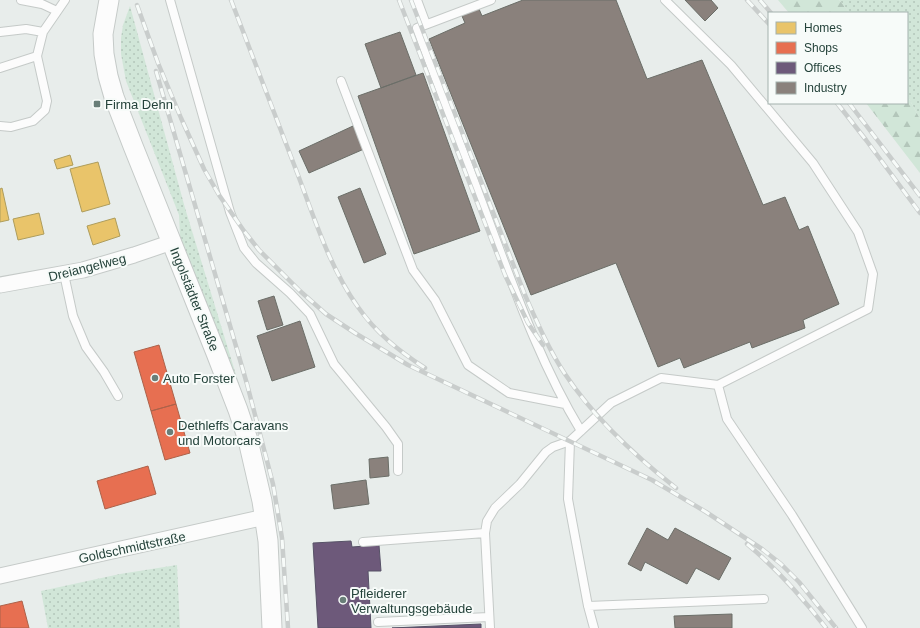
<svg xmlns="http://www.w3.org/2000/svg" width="920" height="628" font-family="Arial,sans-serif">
<defs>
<pattern id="grass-dots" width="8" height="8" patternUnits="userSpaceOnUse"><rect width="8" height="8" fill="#d1e6d8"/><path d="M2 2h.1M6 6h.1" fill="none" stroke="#b3c6ba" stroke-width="1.8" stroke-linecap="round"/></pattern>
<pattern id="forest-firs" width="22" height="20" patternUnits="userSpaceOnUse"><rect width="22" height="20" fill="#d1e6d8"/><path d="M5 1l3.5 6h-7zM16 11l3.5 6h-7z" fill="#b3c6ba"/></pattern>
</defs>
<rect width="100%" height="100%" fill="#e8edeb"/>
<!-- grass -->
<path fill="url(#grass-dots)" d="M839,0H920V119L907,95V13H850Z
M130,6L185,208L241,391L183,249L180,237L179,215L126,81L121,54V38L123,25Z
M177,565L180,628H48L41,591L120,574Z"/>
<!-- forest -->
<path fill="url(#forest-firs)" d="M778,0H839L850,13H789Z
M907,95L920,119V173L866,103H907Z"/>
<!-- homes -->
<path fill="#e9c46a" stroke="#ae9d5c" d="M70,155L73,165L57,169L54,160Z
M98,162L110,204L82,212L70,169Z
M2,188L9,220L0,222V189Z
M39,213L44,234L18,240L13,219Z
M115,218L120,236L93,245L87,226Z"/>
<!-- shops -->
<path fill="#e76f51" stroke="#ac624a" d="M159,345L176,404L151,411L134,352Z
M176,404L190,453L165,460L151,411Z
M148,466L156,494L105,509L97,481Z
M22,601L29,628H0V606Z"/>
<!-- offices -->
<path fill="#6d597a" stroke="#575267" d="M351,541L352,547L379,545L381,571H368L371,628H318L313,543Z
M481,624V628H392Z"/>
<!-- industry -->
<path fill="#8a817c" stroke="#6b6e68" d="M523,0H616L647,79L702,60L763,205L785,197L799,230L808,226L839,304L803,320L805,328L752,348L750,342L684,368L680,358L658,367L616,263L531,295L429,39L465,23L462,16L479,9L482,16Z
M685,0H711L718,8L705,21Z
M400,32L416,75L381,88L365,44Z
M423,73L480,231L414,254L358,96Z
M353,126L364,149L309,173L299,151Z
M360,188L386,254L364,263L338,197Z
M274,296L283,325L267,330L258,301Z
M300,321L315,367L272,381L257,336Z
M388,457L389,476L370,478L369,459Z
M366,480L369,504L334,509L331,485Z
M647,528L668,540L675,528L731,558L719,580L696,568L687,584L645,562L641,571L628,564Z
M732,614V628H675L674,616Z"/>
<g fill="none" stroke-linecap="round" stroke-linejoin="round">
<defs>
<path id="service" d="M21,0L42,4L57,11
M170,0L230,212L244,248L256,263L290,293L310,314L334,364L386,427L398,444V471
M417,0L426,24
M491,0L417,28C443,97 469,166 494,235C519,302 544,370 581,431
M0,32L26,29L43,32
M0,68L37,56
M341,81L413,270L435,300L468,365L509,393L565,404
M0,126L11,127L33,121L45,110L47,101L37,56L43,32L65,0
M64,274L73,316L86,347L104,372L118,396
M718,385L727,419L792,515L862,628
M363,542L485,533
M588,606L764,599
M378,622L489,617
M490,628L485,533L487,521L495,508L520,484L546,452L553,447L570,441
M594,628L588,606L568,499L570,441L611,403L661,378L718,385L868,309L873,274L858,232L813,163L731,65L665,0"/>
<path id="minor" d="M0,285L83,270L134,255L172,242
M0,576L265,517"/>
<path id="tertiary" d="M109,0L103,34L104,54L108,76L114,97L133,146L216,353L238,410L248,440L262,501L268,541L272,628"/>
</defs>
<!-- service casing -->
<use href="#service" stroke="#c5cac8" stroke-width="10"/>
<!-- minor casing -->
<use href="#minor" stroke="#c5cac8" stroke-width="17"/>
<!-- tertiary casing -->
<use href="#tertiary" stroke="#c5cac8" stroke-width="21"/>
<!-- service -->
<use href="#service" stroke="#fcfcfc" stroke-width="8"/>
<!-- minor -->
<use href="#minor" stroke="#fcfcfc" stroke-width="15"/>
<!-- tertiary -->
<use href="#tertiary" stroke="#fcfcfc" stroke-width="19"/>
<defs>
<path id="rail" d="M231,0C253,58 276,117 298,175C315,220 330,268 358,307C376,333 399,351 425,368
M399,0L505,275L528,323L543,345
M411,0L525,295C537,322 549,350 565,374C595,419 634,455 676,488
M747,0L769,24
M760,0L771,13
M137,5L158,63L181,118L204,169L219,195L244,231L259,250L300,291L326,314L355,333L408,365L652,480L706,512L762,549L781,564L799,582L836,628
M156,71L247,384L273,484L282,538L288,628
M837,103L866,140L920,213
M849,103L920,196
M747,544C777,569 802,597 826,628"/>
</defs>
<!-- rail casing -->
<use href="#rail" stroke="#c9cdcc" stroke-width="4.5"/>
<!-- rail -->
<use href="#rail" stroke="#f7fbf9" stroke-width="3" stroke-dasharray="9" stroke-linecap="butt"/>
</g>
<!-- markers -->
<g fill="#697e78" stroke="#f7fbf9" stroke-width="1.5">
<rect x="93" y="100" width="8" height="8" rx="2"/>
<circle cx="155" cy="378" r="4"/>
<circle cx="170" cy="432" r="4"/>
<circle cx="343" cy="600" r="4"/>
</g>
<g text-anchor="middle" stroke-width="4" stroke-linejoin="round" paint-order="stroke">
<!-- poi labels -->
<g font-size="13" fill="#24423a" stroke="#f7fbf9" text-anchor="start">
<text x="105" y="109">Firma Dehn</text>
<text x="163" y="383">Auto Forster</text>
<text x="178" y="430">Dethleffs Caravans<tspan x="178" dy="15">und Motorcars</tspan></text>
<text x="351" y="598">Pfleiderer<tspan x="351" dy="15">Verwaltungsgebäude</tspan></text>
</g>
<!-- street labels -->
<g font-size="13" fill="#24423a" stroke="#f7fbf9">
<text transform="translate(87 267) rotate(-14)" y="5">Dreiangelweg</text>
<text transform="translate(195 299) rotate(68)" y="5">Ingolstädter Straße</text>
<text transform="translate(132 547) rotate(-12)" y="5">Goldschmidtstraße</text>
</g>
</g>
<!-- legend -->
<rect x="768" y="12" width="140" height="92" fill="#f7fbf9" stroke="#a3b1ad"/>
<rect x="776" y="22" width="20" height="12" fill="#e9c46a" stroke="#a3b1ad"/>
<text x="804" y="32" font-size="12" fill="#24423a">Homes</text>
<rect x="776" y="42" width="20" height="12" fill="#e76f51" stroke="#a3b1ad"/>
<text x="804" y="52" font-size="12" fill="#24423a">Shops</text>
<rect x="776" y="62" width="20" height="12" fill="#6d597a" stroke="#a3b1ad"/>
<text x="804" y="72" font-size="12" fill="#24423a">Offices</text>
<rect x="776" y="82" width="20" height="12" fill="#8a817c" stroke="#a3b1ad"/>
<text x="804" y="92" font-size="12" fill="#24423a">Industry</text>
</svg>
